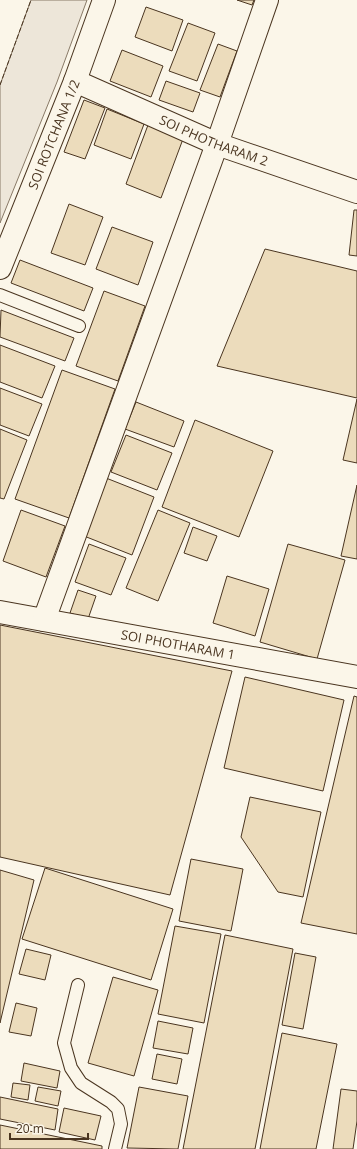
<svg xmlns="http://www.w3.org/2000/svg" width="357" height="1149" font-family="'Open Sans',sans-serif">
<rect width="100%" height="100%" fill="#fbf6e9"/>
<!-- green -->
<path fill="#ede6d9" stroke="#887966" d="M31,0H87L57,82L0,223V85Z"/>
<!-- building -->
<path fill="#ecdcbc" stroke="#4a3520" d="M237,0H254L252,5Z
M146,7L183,20L172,51L135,37Z
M188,23L215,33L197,81L169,71Z
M218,44L237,51L220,97L200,90Z
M122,50L163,66L151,97L110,81Z
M166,81L200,93L193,112L159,100Z
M84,100L105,108L85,159L64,152Z
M107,109L144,124L131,159L94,145Z
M148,125L183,139L161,198L126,184Z
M69,204L103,217L85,265L51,253Z
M354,210H357V256L349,255Z
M112,227L153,242L138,285L96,269Z
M265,249L357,271V398L217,366Z
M20,260L93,288L84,311L11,283Z
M104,291L145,306L118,381L76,366Z
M1,310L74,338L65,361L0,337Z
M0,345L55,366L42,398L0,382Z
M62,370L115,389L69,518L15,499Z
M0,388L42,404L29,436L0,425Z
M357,399V463L343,460Z
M136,402L184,421L174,447L125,429Z
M195,420L273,451L239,537L162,507Z
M0,429L27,440L4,499L0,498Z
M126,435L172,453L157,490L111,472Z
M106,478L154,497L132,555L84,536Z
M357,485V559L341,556Z
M21,510L65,526L46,577L3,561Z
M158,510L190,523L158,601L126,588Z
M193,527L217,536L207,561L184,553Z
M89,544L126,558L111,595L75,582Z
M288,544L345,560L317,659L260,642Z
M227,576L269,589L255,636L213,623Z
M78,590L96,596L88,619L70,613Z
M0,625L232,671L170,895L0,857Z
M245,677L344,700L323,791L224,768Z
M354,696L357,697V934L301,923Z
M250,797L321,812L303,897L278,892L241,837Z
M191,859L243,869L231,931L179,921Z
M45,868L173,909L151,980L22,939Z
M0,870L34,880L0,1023Z
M175,926L221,934L204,1023L158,1014Z
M225,935L293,949L255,1149H183Z
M26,949L51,955L45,980L19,974Z
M295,953L316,957L303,1029L282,1025Z
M113,977L158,990L134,1076L88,1063Z
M16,1003L37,1008L31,1036L9,1032Z
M158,1021L193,1028L188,1054L153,1048Z
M282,1033L337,1044L316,1149H260Z
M157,1054L182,1059L177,1084L152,1079Z
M24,1063L60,1071L57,1088L21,1081Z
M13,1083L30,1085L28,1100L11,1097Z
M38,1087L61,1091L58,1106L35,1101Z
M139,1087L188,1096L178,1149L127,1148Z
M341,1089L357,1091V1121L353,1149H333Z
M0,1097L58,1109L55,1130L0,1119Z
M64,1108L101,1116L95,1140L59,1132Z
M0,1125L102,1146V1149H0Z"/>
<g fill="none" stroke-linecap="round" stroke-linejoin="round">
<defs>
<path id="lane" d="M0,295L79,326
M78,985L64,1043L71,1068L81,1083L111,1102L118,1109L121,1124L115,1149"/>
<g id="street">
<path id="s1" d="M75,81L217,144L357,192"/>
<path id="s2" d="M0,268L75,81L104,0"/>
<path id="s3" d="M0,612L357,677"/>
<path d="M44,620L217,144L267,0"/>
</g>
</defs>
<!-- lane casing -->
<use href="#lane" stroke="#4a3520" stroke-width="14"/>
<!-- street casing -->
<use href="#street" stroke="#4a3520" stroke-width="24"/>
<!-- lane -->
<use href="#lane" stroke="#fbf6e9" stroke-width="12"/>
<!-- street -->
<use href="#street" stroke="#fbf6e9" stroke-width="22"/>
<!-- fence -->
<path stroke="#4a3520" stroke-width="1" stroke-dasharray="5 2" stroke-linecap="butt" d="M0,85L31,0"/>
</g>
<g text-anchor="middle" stroke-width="3" stroke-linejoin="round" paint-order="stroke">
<!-- street labels -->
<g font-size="13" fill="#4a3520" stroke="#fbf6e9">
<text dy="5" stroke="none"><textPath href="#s2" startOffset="144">SOI ROTCHANA 1/2</textPath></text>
<text dy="5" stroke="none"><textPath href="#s1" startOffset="151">SOI PHOTHARAM 2</textPath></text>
<text dy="5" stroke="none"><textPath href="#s3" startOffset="181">SOI PHOTHARAM 1</textPath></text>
</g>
</g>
<!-- scale -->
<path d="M10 1133v6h78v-6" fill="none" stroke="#4a3520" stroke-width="2"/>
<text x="16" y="1133" font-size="12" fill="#4a3520" stroke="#fbf6e9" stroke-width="3" paint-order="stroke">20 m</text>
</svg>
